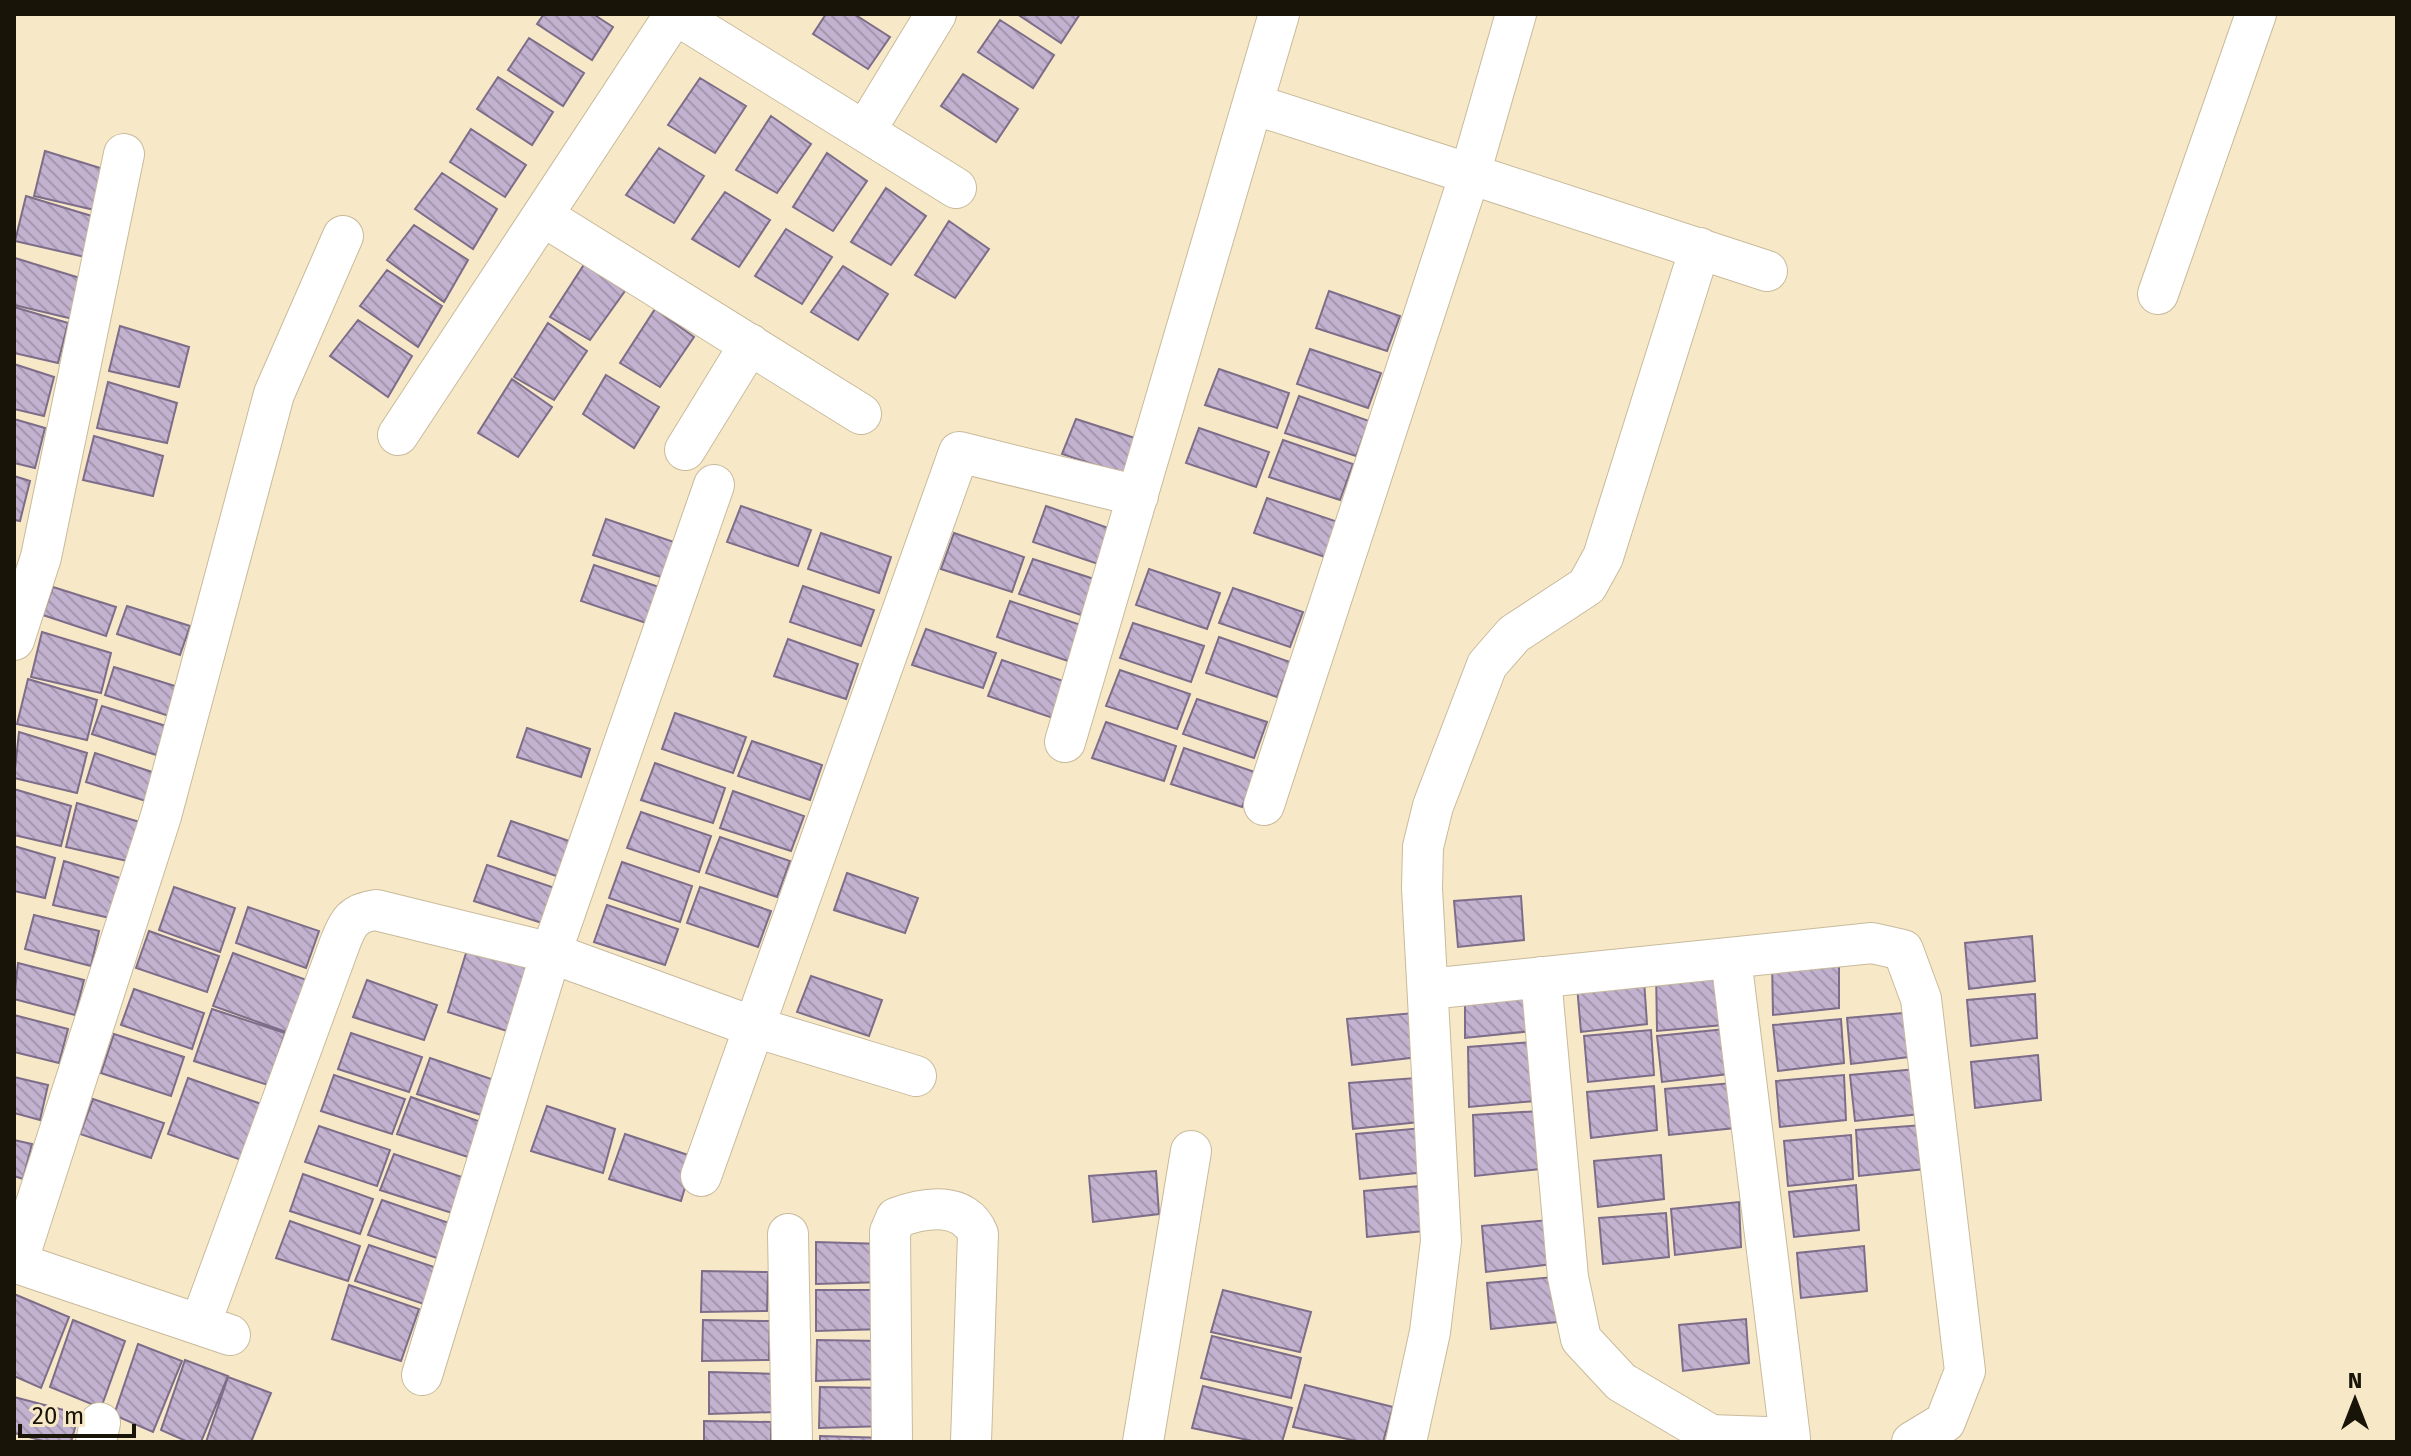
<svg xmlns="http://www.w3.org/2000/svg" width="2411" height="1456" font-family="'Fira Sans',sans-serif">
<defs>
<pattern id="building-back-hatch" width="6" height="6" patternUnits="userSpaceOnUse" patternTransform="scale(2)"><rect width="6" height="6" fill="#c2b1cf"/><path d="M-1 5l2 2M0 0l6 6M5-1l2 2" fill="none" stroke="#a697b0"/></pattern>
</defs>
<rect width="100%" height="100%" fill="#f7e9c8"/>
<!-- building -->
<path fill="url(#building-back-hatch)" stroke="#7d6d89" stroke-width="2" d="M544,14H593L613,27L592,60L537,24Z
M826,14H854L890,37L868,69L813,34Z
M1017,14H1080L1061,43Z
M1000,20L1054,55L1033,88L978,52Z
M529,38L584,73L563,106L508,70Z
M963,74L1018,109L996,142L941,106Z
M498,77L553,112L532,145L477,109Z
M700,78L746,106L715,153L668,125Z
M771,116L811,144L777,193L736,170Z
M471,129L526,165L505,197L450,162Z
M659,148L704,176L674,223L626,195Z
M45,151L113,172L103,212L34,196Z
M827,153L867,181L833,231L793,207Z
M442,173L497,209L473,249L415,209Z
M886,188L926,216L891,265L851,242Z
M725,192L770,220L739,267L692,239Z
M26,196L95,217L85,257L15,241Z
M949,221L989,249L955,298L915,275Z
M414,225L468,260L444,302L387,260Z
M786,229L832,257L802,304L755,276Z
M15,258L83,279L73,319L14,305Z
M585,263L625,291L590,340L550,317Z
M843,266L888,294L858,340L811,312Z
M387,270L442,306L418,347L360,306Z
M1329,291L1400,316L1387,351L1316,328Z
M14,307L68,323L58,363L14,353Z
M655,309L694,337L660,387L620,363Z
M358,320L412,356L388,397L330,356Z
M548,323L587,351L554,400L514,377Z
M120,326L189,347L179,387L109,371Z
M1310,349L1381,373L1368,408L1297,384Z
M14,364L54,377L44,416L14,409Z
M1219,369L1289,393L1277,428L1205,405Z
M606,375L659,407L634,448L583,414Z
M512,379L552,407L518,457L478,433Z
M108,382L177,403L167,443L97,428Z
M1299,396L1369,421L1356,456L1285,433Z
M14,419L45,428L35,468L14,463Z
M1076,419L1147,442L1134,478L1062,454Z
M1199,428L1269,452L1256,487L1186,463Z
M94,436L163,456L153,496L83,480Z
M1283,440L1353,464L1340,500L1269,477Z
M14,476L30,481L20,521L14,520Z
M1267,498L1338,522L1325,557L1254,533Z
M741,506L811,530L798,566L727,542Z
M1046,506L1117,531L1104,566L1033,542Z
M606,519L677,543L664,578L593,555Z
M821,533L891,557L879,593L808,569Z
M954,533L1024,557L1012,592L941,569Z
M1033,559L1103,582L1090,618L1019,594Z
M594,565L665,589L652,625L581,601Z
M1149,569L1220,593L1207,629L1136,605Z
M803,586L874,610L861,646L790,622Z
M53,587L116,607L106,636L43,615Z
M1233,588L1303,612L1290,647L1219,623Z
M1010,601L1081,625L1068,661L997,637Z
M127,606L190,626L180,655L117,634Z
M1133,623L1204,646L1191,682L1120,658Z
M926,629L996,653L983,688L912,665Z
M42,632L111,653L101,693L31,677Z
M1219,637L1290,662L1277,697L1206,673Z
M788,639L858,664L846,699L774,676Z
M1002,660L1072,684L1059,720L988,696Z
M114,667L178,687L169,716L105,695Z
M1120,670L1190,694L1177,729L1106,706Z
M28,679L97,700L87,740L17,724Z
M1197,699L1267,722L1254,758L1183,734Z
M102,706L166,726L156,755L92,734Z
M675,713L746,737L733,773L662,749Z
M1106,722L1176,746L1164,781L1092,758Z
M527,728L590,749L581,777L517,757Z
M19,732L87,753L77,793L14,778Z
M752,741L822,765L810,800L738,776Z
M1184,748L1255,772L1242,807L1171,784Z
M95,753L158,774L149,802L86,782Z
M655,763L725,788L713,823L641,800Z
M14,789L71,806L61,846L14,835Z
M733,791L804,816L791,851L720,828Z
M77,803L146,824L136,863L66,847Z
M641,812L711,836L699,872L627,848Z
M511,821L581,845L568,880L498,856Z
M720,837L790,861L777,897L706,873Z
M14,846L55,858L45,898L14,891Z
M64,861L133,882L123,921L53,905Z
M622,862L692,886L680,922L609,898Z
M487,865L558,889L545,924L474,901Z
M847,873L918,898L905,933L834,910Z
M174,887L235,908L220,952L159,930Z
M700,887L771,911L758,947L687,923Z
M1521,896L1524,940L1458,947L1454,901Z
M607,905L678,929L665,965L594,942Z
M248,907L319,931L306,968L236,943Z
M34,915L99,931L91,966L25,949Z
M149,931L219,956L207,992L136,968Z
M2032,936L2035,981L1969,989L1965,943Z
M470,940L540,964L516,1034L448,1012Z
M233,953L312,982L292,1034L213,1006Z
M1839,955V1008L1773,1015L1772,959Z
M18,963L84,980L75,1015L14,999Z
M1722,966L1723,1025L1657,1031L1656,971Z
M811,976L882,1000L869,1036L797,1012Z
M367,980L437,1005L424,1040L353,1017Z
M1644,980L1647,1024L1581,1032L1577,986Z
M1531,987L1532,1031L1465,1038V991Z
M134,989L204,1013L192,1049L121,1025Z
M2035,994L2037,1038L1971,1046L1967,1000Z
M212,1009L285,1033L268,1085L194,1061Z
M1914,1012L1917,1056L1851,1064L1847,1018Z
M1414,1013L1418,1057L1352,1065L1347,1019Z
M14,1015L68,1029L59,1063L14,1052Z
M1841,1019L1844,1063L1778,1071L1773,1025Z
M1725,1029L1728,1074L1662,1082L1657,1036Z
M1651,1030L1654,1075L1588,1082L1584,1036Z
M351,1033L422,1057L409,1092L338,1069Z
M114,1034L184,1057L171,1096L101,1073Z
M1534,1042L1535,1101L1469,1107L1468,1047Z
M2038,1055L2041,1100L1975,1108L1971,1062Z
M430,1058L500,1082L487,1117L417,1094Z
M1917,1069L1920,1114L1855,1121L1850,1075Z
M334,1075L405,1099L392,1134L321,1111Z
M1844,1075L1846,1120L1780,1127L1776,1081Z
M14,1077L48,1085L40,1120L14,1113Z
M188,1078L267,1106L247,1162L168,1134Z
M1416,1078L1419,1122L1353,1129L1349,1083Z
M1732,1083L1735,1128L1669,1135L1665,1089Z
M1654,1086L1657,1130L1591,1138L1587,1092Z
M411,1097L481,1122L468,1157L397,1134Z
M93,1099L164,1123L151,1158L80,1134Z
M547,1106L615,1129L603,1173L531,1151Z
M1540,1111V1169L1475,1176L1473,1115Z
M1923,1125L1925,1169L1859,1176L1856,1130Z
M319,1126L390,1150L377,1186L305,1162Z
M1423,1128L1426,1172L1360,1179L1356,1134Z
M625,1134L694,1157L681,1201L609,1179Z
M1851,1135L1853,1179L1788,1186L1784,1141Z
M14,1140L32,1144L23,1179L14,1176Z
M394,1154L465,1178L452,1213L380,1190Z
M1661,1155L1664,1199L1598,1207L1594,1161Z
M1156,1171L1159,1214L1093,1222L1089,1176Z
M303,1174L373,1199L360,1234L290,1211Z
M1431,1185L1433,1230L1367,1237L1364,1191Z
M1856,1185L1859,1230L1794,1237L1789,1192Z
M382,1200L452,1224L440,1259L368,1235Z
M1739,1202L1741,1247L1675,1255L1671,1209Z
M1666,1213L1669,1257L1603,1264L1599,1218Z
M1549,1220L1552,1264L1486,1272L1482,1226Z
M290,1221L360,1246L348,1281L276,1258Z
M816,1242L883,1244V1282L816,1284Z
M369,1245L440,1269L427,1305L355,1281Z
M1864,1246L1867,1291L1801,1298L1797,1253Z
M702,1271L768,1272L767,1311L701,1312Z
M1554,1277L1557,1322L1491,1329L1487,1283Z
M349,1285L419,1309L401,1361L332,1339Z
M816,1290H883V1329L816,1331Z
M1223,1290L1311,1312L1300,1352L1211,1332Z
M14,1294L69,1317L41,1388L14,1376Z
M1746,1319L1749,1363L1683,1371L1679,1325Z
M73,1320L125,1341L101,1408L50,1387Z
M703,1320L770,1321L769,1360L702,1361Z
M1212,1336L1301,1358L1291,1398L1201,1378Z
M817,1340L884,1341L883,1379L816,1381Z
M138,1344L182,1361L153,1432L114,1415Z
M185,1360L228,1376L201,1442H188L161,1430Z
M709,1372L777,1374L776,1412L709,1414Z
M228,1377L271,1393L251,1442H206Z
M1305,1385L1393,1407L1383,1442H1361L1293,1427Z
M1203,1386L1292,1408L1282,1442H1257L1192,1428Z
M820,1387L887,1388L886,1426L819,1428Z
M14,1397L79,1414L71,1442H47L14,1433Z
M704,1421L771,1422V1442H704Z
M820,1436L887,1438V1442H820Z"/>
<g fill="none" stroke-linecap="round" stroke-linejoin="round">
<defs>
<path id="minor" d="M675,14L956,188
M1516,14L1470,174L1767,271
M1253,104L1470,174L1264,805
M865,131L936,14
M543,216L861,414
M2158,294L2256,14
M398,435L675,14
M685,450L750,344
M14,640L41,557L124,154
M1065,742L1279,14
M1541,977L1568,1277L1581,1339L1621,1382L1711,1435
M1429,989L1872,943L1903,950L1921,999L1965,1371L1945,1422L1912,1442
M701,1176L959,452L1138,496
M788,1234L792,1442
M14,1262L230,1335
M17,1263L161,816L274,394L343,236
M200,1325L340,943C348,922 353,913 376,910L551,953L754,1027L916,1076
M422,1375L551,953L714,485
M96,1442L100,1423
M892,1442L890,1232L896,1218C925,1207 965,1201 978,1234L971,1442
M1143,1442L1191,1151
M1406,1442L1430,1332L1441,1241L1422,888L1423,847L1433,806L1487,665L1514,634L1587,586L1603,557L1700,248
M1706,1442L1711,1435L1790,1438L1731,958"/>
</defs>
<!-- minor casing -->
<use href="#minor" stroke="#c8ba9b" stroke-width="42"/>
<!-- minor -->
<use href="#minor" stroke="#fff" stroke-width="40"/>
</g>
<!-- border -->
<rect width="2411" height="1456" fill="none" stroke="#191408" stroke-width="32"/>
<!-- north arrow -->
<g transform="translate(2355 1400)" stroke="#f7e9c8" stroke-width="6" paint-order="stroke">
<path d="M0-6L14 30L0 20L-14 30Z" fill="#191408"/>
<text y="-12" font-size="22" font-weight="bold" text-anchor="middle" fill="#191408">N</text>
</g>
<!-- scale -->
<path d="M20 1424v12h114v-12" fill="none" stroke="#191408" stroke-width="4"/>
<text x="32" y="1424" font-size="24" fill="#191408" stroke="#f7e9c8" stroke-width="6" paint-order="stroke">20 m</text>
</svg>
